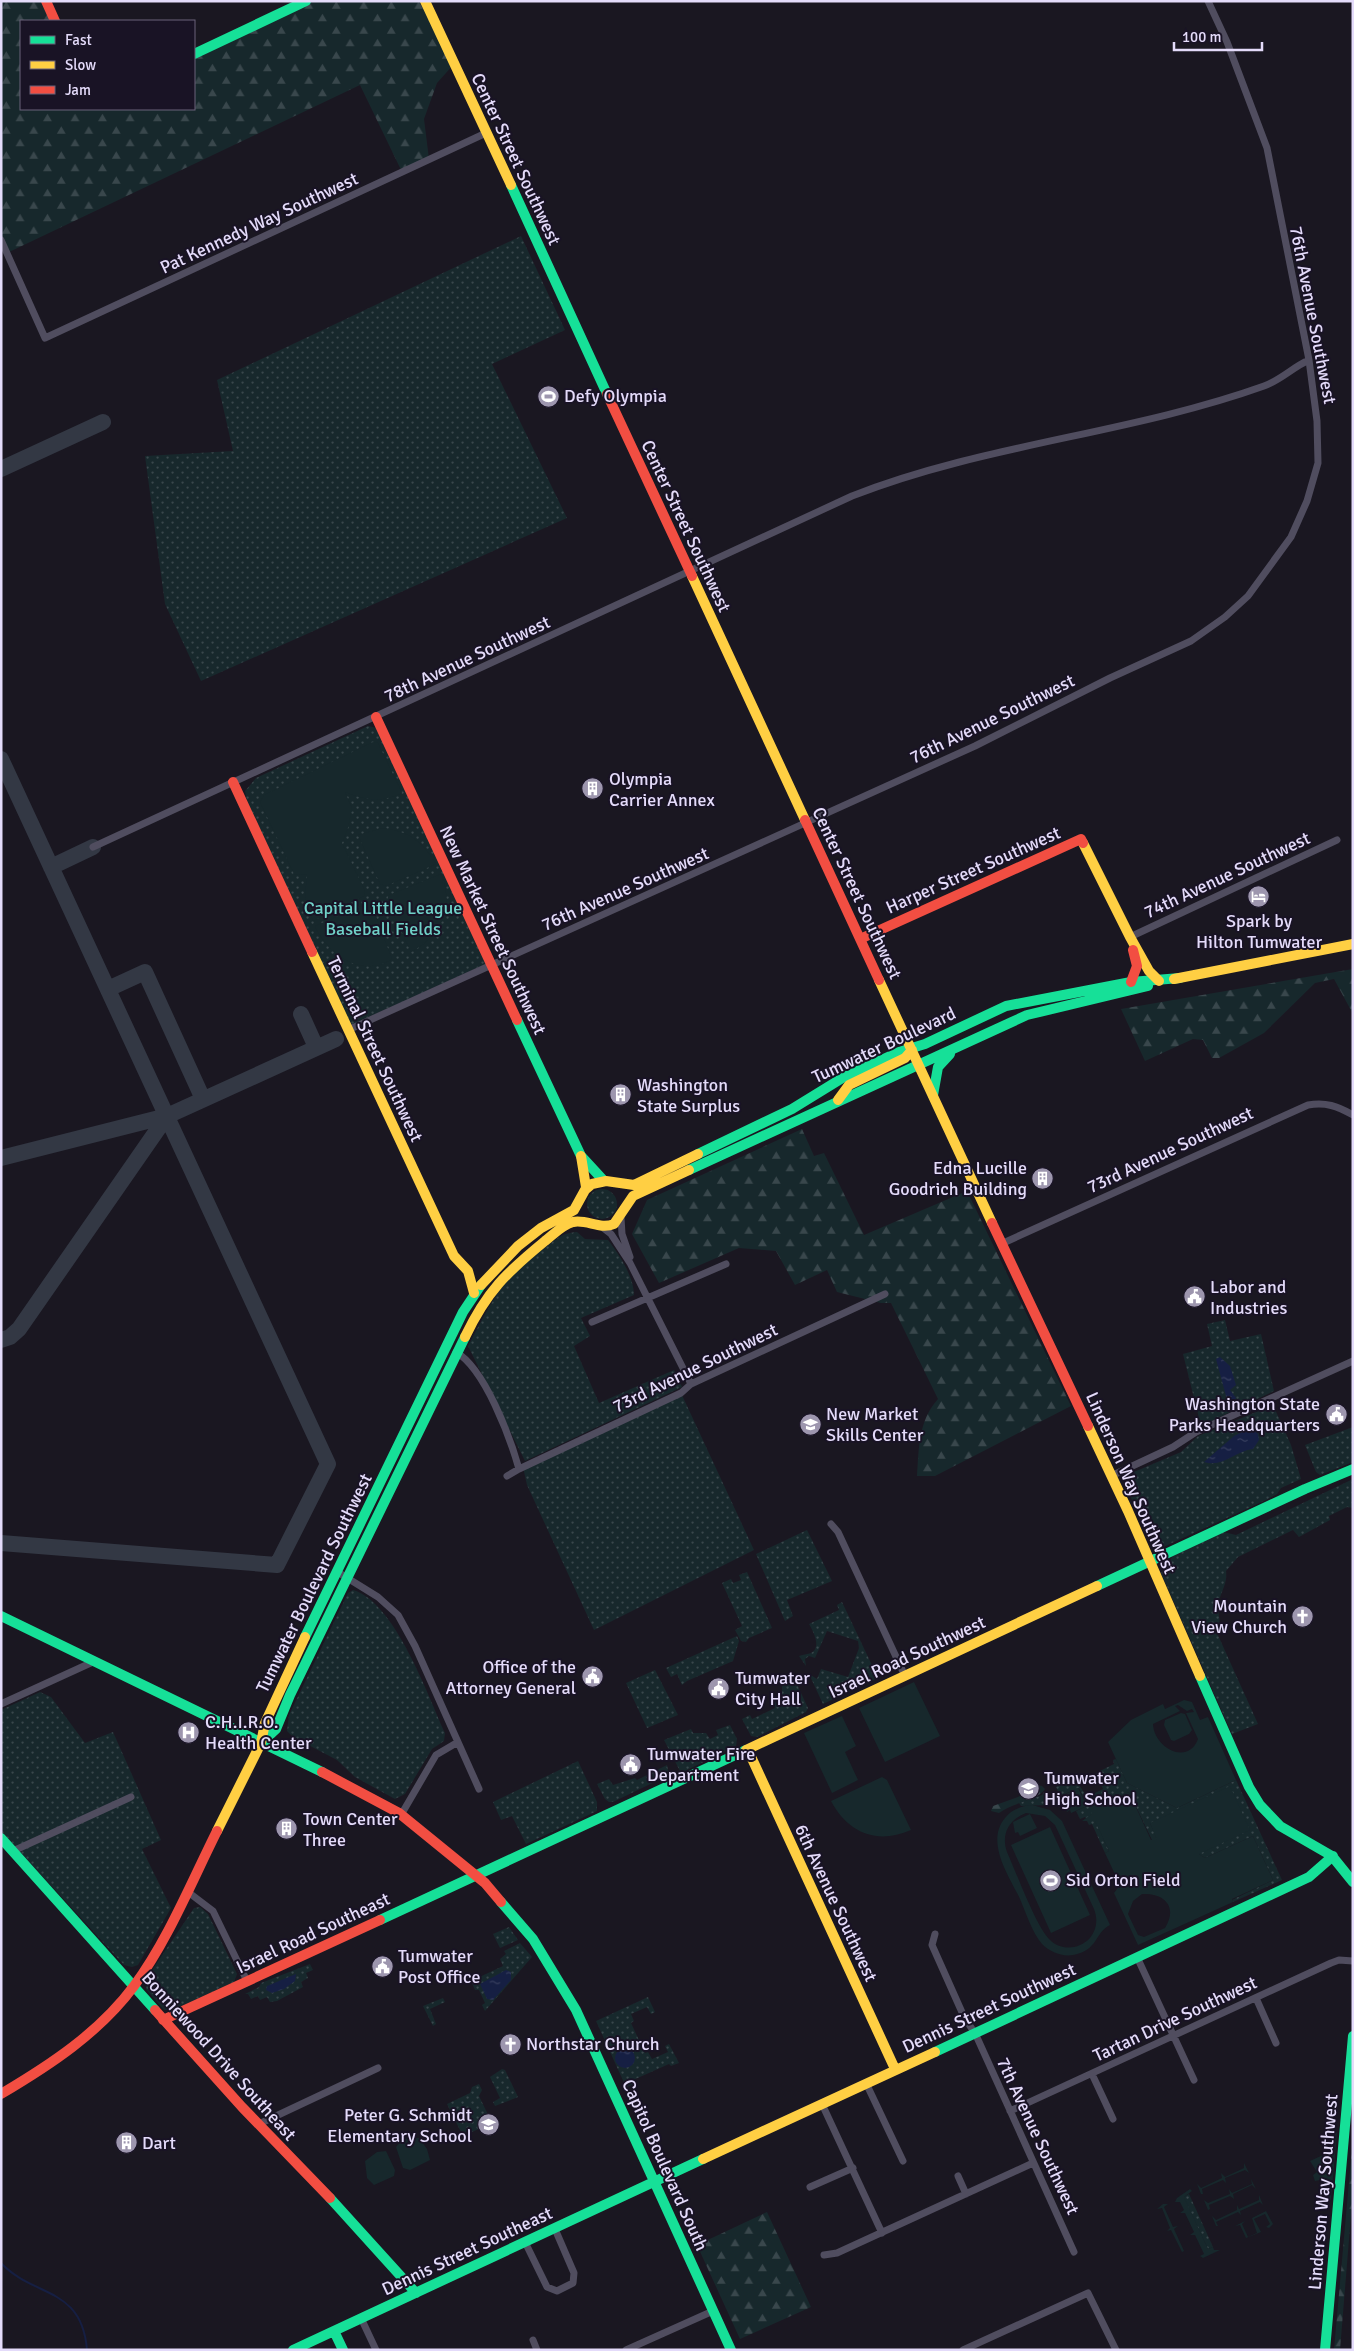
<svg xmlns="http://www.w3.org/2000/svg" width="1354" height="2351" font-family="Signika,sans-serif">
<defs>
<pattern id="grass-dots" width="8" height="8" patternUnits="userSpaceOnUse" patternTransform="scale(1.25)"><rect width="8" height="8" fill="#17282c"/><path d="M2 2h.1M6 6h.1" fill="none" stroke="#39474c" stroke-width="1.8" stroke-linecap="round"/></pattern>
<pattern id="forest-firs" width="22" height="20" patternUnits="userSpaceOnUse" patternTransform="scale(1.25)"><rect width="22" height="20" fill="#17282c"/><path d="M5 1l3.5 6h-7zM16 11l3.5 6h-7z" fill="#39474c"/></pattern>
<pattern id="water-ripples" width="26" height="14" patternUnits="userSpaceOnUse" patternTransform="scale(1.25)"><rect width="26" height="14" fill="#161f43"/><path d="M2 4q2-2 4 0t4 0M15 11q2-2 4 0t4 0" fill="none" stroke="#383f5f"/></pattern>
</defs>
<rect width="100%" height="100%" fill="#1a1721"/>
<!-- grass -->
<path fill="url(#grass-dots)" d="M521,236L565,330L492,364L567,518L201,681L165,604L145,456L233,451L217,380Z
M368,726L377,728L486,964L349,1026L247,802L245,791L256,778Z
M587 1204a15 15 0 1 1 30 0a15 15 0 1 1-30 0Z
M577,1232L585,1239L608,1240C619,1254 634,1277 634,1295L581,1318L590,1336L574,1346L599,1403L674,1370L682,1387L525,1461L468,1346C491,1303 501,1278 543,1249C556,1240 560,1233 577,1232Z
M1225,1320L1230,1341L1261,1334L1274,1391L1201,1426L1183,1354L1212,1346L1207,1324Z
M681,1393L754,1550L594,1630L527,1485L523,1467Z
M1273,1405L1291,1445L1301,1479L1281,1488L1277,1494L1266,1500L1161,1548L1152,1546L1122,1477L1181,1452L1198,1436Z
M1353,1427V1462L1320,1475L1316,1472L1305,1445Z
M1353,1479V1508L1347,1507L1329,1516L1330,1520L1299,1537L1293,1530L1238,1557L1226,1571C1228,1585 1219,1594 1218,1606C1218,1617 1222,1622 1217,1633L1258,1724L1232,1734L1161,1573L1173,1556L1223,1532L1236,1535Z
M807,1530L832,1581L787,1600L793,1616L785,1621L756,1554Z
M747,1572L772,1628L749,1638L746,1642L741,1641L735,1630L742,1626L722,1583L731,1579L733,1583L741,1580L739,1575Z
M353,1590C395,1602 428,1696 445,1733L444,1741L432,1749L405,1794L395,1799L355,1777L337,1760L293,1737L287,1731L289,1715L348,1593Z
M842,1602L878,1678L823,1704L809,1674L817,1679L821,1669L848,1677L859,1648L858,1641L827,1631L815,1658L809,1656L805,1659L806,1666L799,1656C802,1655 808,1654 811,1653C822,1647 813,1631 809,1624L839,1610L837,1605Z
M737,1636L739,1641L733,1661L687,1681L682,1685L677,1674L671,1677L666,1668Z
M655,1670L678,1715L647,1728L626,1683Z
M794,1678L808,1708L806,1712L757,1737L751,1736L742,1719L750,1715L752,1719L775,1708L774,1704L782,1694V1685Z
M40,1692L51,1697L85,1743L113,1732L161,1840L142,1849L171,1908L138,1965L132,1967L124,1965L1,1831V1710Z
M730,1725L737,1739L736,1746L681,1773L664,1740L691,1729L693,1733H706L710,1739L718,1735L716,1730Z
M1116,1759L1127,1783L1177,1808L1236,1780L1282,1880L1233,1902L1232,1900L1273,1880L1253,1836L1205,1858L1150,1823L1158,1840H1152L1129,1792L1091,1810L1109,1851L1105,1853L1092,1824L1089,1825L1085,1817L1080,1819L1076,1811L1087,1806L1079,1788L1060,1796L1056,1787L1064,1783L1062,1778L1072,1774L1087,1797L1103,1789L1096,1773L1114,1764L1113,1760Z
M578,1761L597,1802V1811L526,1844L512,1816L501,1820L493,1802Z
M667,1765L669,1775L613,1802H609L605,1799L597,1784L609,1779L613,1785L635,1778L637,1780Z
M1044,1792L1049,1803L1047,1805L1021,1806L1019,1803L1042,1795Z
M200,1907L208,1914L237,1974L234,1982L173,2010H164L146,1989V1979L194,1908Z
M509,1927L518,1940L500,1948L493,1934Z
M520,1943L532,1957L485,2011L482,2005L485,2003L479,1990H475L471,1981L503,1966L500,1959L506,1954L504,1951Z
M310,1964L313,1970L306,1973L308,1978L301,1982L303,1987L277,2001L270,2002L267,1997L260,2000L258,1996L251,1999L248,1994H245L259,1987L261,1983Z
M648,1997L655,2012L651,2014L647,2007L631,2014L634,2021L631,2023L645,2053L648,2052L652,2059L668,2052L665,2046L669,2044L679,2063L671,2066L669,2064L631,2081L632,2085L626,2087L596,2021Z
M443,1998L445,2002L430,2009L436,2024L433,2026L423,2006Z
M502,2069L505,2070L518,2097L495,2106L493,2102L500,2098L490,2077Z
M479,2084L482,2090L479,2096L492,2123L463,2136L447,2104L470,2093L472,2087Z
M1189,2194L1213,2247L1208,2249L1183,2197Z"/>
<!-- forest -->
<path fill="url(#forest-firs)" d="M1,1H46L55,21H21V109H194V54L306,1H425L454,64L437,83L424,119L429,159L402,172L360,85L7,253L1,241Z
M1353,969V1014L1334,979L1315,983L1264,1033L1219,1058H1212L1203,1040L1193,1039L1145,1061L1121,1009Z
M802,1129L814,1156L824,1153L864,1235L967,1191L1071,1406L935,1476H917C919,1449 918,1421 938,1399L891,1303H881L837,1292L827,1270L795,1285L776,1251L739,1248L659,1283L632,1234L647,1200Z
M1037,1785L1042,1786L1045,1789C1039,1800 1011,1803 999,1813L991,1811L993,1806L1018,1797Z
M1353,2137V2190L1340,2350H1334Z
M767,2212L811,2307L740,2339L697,2245Z"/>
<!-- garden -->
<path fill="#17282c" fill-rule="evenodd" d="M373,742L378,743L402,793C382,803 365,800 345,792L352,808L348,828L342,843L365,891L364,896L313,921L305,897L307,875L294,874L260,802L264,795Z
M383,828C410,832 422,841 436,864L386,886L380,884L358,835Z
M441,874C455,907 441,936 411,952L387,900L389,895Z
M366,904L372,906L392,959C362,979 327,954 315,926Z
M914,1682L940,1736L885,1762L859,1708Z
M1184,1700L1192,1702L1200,1720L1208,1717L1236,1780L1177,1808L1127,1783L1108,1742L1131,1720L1163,1704L1165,1709ZM1178,1705L1187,1711L1192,1709L1194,1712L1186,1713L1198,1739C1188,1766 1154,1748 1153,1724L1180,1711L1175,1706Z
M1181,1713L1185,1714L1192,1730L1189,1734L1174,1741L1171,1740L1164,1725L1165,1720Z
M842,1716L856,1746L845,1752L858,1780L832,1793L804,1733Z
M882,1777L887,1780L911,1830C877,1845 848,1833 831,1801Z
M1230,1786L1250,1830L1199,1854L1205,1858L1253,1836L1273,1880L1232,1899L1233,1902L1138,1945L1114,1893L1120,1885L1105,1853L1109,1851L1095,1821H1082L1092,1814L1090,1810L1102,1804L1115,1793L1118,1797L1129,1792L1151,1840H1157L1150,1823ZM1142,1894C1165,1893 1178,1907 1165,1928L1144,1937L1138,1935L1128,1914L1133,1901Z
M1078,1788L1087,1806L1071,1813L1070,1810L1067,1812L1060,1797Z
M1032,1805L1050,1810L1062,1821L1110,1925C1095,1932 1098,1951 1073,1955C1062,1957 1050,1952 1042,1944C1032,1932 1026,1913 1020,1899C1009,1876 985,1842 1005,1818C1012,1809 1022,1806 1032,1805ZM1026,1813L1045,1816L1055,1825L1094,1909C1098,1919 1097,1929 1090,1938C1079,1950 1060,1951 1049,1939C1036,1926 1016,1872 1007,1852C1001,1835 1008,1820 1026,1813Z
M1030,1814L1037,1828L1020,1836L1018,1832L1015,1833L1013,1822Z
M1050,1827L1090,1915L1051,1933L1011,1845Z
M1337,2132L1331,2200H1326L1328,2198L1320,2180L1315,2181L1313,2175L1317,2172L1310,2161L1334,2150L1333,2144L1327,2136Z
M408,2138H419L427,2149L430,2160L410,2170L403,2168L396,2147L402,2140Z
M386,2151L395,2170L394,2176L374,2185L367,2178L365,2161L377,2152Z
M1244,2163L1249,2173L1245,2170L1225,2178L1226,2183L1223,2180L1202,2189L1203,2194H1201L1197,2184L1201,2188L1222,2178L1221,2173L1225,2177L1244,2168Z
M1251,2179L1256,2189L1252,2185L1233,2194L1234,2199L1230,2196L1209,2205L1210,2209L1208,2210L1204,2200L1208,2203L1230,2194L1229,2189L1232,2193L1252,2184Z
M1190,2189L1192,2191L1184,2197L1208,2249L1213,2247L1214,2250H1220L1203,2258L1200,2256L1204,2254L1195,2235H1190L1194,2232L1185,2213H1180L1184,2210L1180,2202H1175L1177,2198Z
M1259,2195L1263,2205L1260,2202L1240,2211L1241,2215L1238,2212L1216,2222L1218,2226H1216L1212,2216L1216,2220L1237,2210V2205L1239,2209L1259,2200Z
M1163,2204H1168L1164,2207L1173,2227L1178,2226L1174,2229L1184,2251L1182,2252L1171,2230L1167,2231L1170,2228L1162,2208L1157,2209Z
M1266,2211L1273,2224L1269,2228L1266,2227L1270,2224L1265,2214L1254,2219L1261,2232L1246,2238L1240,2225L1235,2226L1245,2221L1242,2224L1248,2237L1257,2233L1252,2218Z"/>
<!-- water -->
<path fill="url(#water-ripples)" d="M1220,1357L1230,1366L1236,1385L1230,1390L1236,1398L1229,1407L1216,1359Z
M1251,1428L1258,1434L1259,1440L1253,1449C1235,1451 1223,1468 1204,1462L1234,1436Z
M506,1970L511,1972V1980L493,2000L487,1999L480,1984Z
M296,1974L295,1981L284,1989L272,1993L266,1990L267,1986Z
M615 2058a10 10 0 1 1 20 0a10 10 0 1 1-20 0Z"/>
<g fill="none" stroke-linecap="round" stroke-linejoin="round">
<!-- stream -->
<path stroke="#161f43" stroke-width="2" d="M1,2263C34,2298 82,2286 87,2350"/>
<!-- taxiway -->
<path stroke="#333844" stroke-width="16" d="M1,469L103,422
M1,759L328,1464L277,1565L1,1543
M51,867L93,847
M108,989L145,972L203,1099
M301,1014L316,1047
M1,1158L167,1116L336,1039
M1,1340L10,1337L19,1329L167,1116"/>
<!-- street -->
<path stroke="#504d5f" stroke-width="7" d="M1,240L45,338L486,133
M93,847L852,496C984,444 1130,434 1264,386C1281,380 1293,367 1309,360
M1130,937L1337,840
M348,1030L975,746L1110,678L1191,641L1225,617L1248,596L1291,537L1307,501L1318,463L1317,421L1309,360L1267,148L1227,42L1208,1
M621,1218L622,1234L630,1257
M602,1227L611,1234L630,1263L691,1384
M1001,1244L1308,1105C1326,1102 1337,1106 1353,1115
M592,1322L726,1264
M456,1352C485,1369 510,1437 519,1469L507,1476
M519,1469L681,1393L691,1384L885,1294
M1111,1476L1173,1447L1196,1432L1353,1361
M831,1524L838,1532L905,1676
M336,1571L378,1597L398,1615L415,1646L479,1789
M1,1704L95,1661
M401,1815L436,1755L458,1742
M13,1851L131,1797
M188,1892L213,1911L247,1981
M935,1934L932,1945L965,2019L975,2033L1074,2252
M1137,1957L1194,2080
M1256,1998L1276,2043
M1092,2074L1113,2119
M866,2083L903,2161
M822,2104L882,2233
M1010,2111L1331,1963L1339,1960L1353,1961
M259,2124L378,2068
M958,2176L966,2194
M810,2187L853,2168
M525,2242L547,2287L557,2291L573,2283L574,2273L555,2229
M824,2255L837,2253L1033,2163
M361,2318L376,2350
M533,2340L537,2350
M626,2350L713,2311
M963,2350L1088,2293L1116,2350"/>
<!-- fast -->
<path stroke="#16e098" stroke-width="10" d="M194,54L306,1
M511,185L607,394
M517,1020L581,1156L604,1181
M933,1095L938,1067L950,1054
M698,1154L792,1109L844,1077L899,1052L925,1044L1006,1006L1131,982L1180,978
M689,1170L1027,1015L1148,986
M1097,1586L1305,1489L1353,1469
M1,1616L322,1772
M305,1637L463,1312L481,1285
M1200,1676L1249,1787L1260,1805L1280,1826L1332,1856L1353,1882
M261,1743L276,1729L290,1695L465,1337
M1,1838L155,2010
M501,1902L533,1939L576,2010L731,2350
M380,1920L746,1750
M935,2052L1309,1877L1333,1856
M330,2198L416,2293
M334,2331L343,2350
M293,2350L703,2159
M1325,2350L1353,2036"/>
<!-- slow -->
<path stroke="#ffcf43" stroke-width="10" d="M425,1L511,185
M692,576L805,820
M1083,843L1130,937L1149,971L1159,981
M312,952L454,1256L468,1271L474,1293
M1174,979L1353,944
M879,980L992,1223
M838,1100L849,1085L905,1058L912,1050
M581,1156L586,1187
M481,1285L518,1246L541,1228L574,1210L585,1190L592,1184L606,1181L634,1185L698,1154
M465,1337C487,1291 506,1273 545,1241C554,1234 562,1225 573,1222C587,1219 600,1230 614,1224L633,1196L689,1170
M1088,1426L1128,1511L1200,1676
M746,1750L1097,1586
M748,1750L895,2069
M217,1831L261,1743L265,1723L305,1637
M703,2159L935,2052"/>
<!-- jam -->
<path stroke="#f24e42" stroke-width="10" d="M46,1L55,21
M607,394L692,576
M376,717L517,1020
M233,782L312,952
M805,820L879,980
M860,939L1081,839L1083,843
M1131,982L1137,966L1133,950
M992,1223L1088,1426
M322,1772L399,1813L485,1883L501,1902
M155,2010L242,2107L330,2198
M163,2020L380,1920
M1,2094C50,2065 99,2033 134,1986C168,1940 191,1883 217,1831"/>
</g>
<!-- icons -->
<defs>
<symbol id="stadium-disc" viewBox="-11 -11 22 22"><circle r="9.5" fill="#9d96ae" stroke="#191325"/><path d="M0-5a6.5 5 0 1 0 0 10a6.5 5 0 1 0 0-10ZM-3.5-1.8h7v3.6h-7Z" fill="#fff"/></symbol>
<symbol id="building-disc" viewBox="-11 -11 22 22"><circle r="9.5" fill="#9d96ae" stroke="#191325"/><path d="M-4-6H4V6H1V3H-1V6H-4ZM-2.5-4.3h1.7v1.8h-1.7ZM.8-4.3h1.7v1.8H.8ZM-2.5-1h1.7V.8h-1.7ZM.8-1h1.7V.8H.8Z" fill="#fff"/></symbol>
<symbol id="hotel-disc" viewBox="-11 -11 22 22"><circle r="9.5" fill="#9d96ae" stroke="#191325"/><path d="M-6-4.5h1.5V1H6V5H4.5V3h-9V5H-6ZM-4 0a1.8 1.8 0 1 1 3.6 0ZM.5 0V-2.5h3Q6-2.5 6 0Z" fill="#fff"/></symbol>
<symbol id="civic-disc" viewBox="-11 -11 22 22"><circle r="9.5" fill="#9d96ae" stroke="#191325"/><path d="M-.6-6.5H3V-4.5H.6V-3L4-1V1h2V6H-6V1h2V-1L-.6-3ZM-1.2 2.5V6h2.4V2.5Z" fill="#fff"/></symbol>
<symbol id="school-disc" viewBox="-11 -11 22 22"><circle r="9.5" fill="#9d96ae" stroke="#191325"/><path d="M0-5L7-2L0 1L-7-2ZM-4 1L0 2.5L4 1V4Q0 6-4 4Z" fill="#fff"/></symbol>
<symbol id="church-disc" viewBox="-11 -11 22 22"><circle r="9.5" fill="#9d96ae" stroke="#191325"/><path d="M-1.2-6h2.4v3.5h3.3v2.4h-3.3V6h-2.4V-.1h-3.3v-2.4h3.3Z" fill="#fff"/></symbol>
<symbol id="hospital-disc" viewBox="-11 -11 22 22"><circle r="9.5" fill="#9d96ae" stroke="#191325"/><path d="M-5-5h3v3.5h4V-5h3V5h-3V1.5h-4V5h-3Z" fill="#fff"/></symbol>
</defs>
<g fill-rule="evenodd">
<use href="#stadium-disc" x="536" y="384" width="25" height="25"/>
<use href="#building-disc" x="580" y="776" width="25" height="25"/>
<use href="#hotel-disc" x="1246" y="884" width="25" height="25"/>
<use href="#building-disc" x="608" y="1082" width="25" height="25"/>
<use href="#building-disc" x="1030" y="1166" width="25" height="25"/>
<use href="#civic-disc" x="1182" y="1284" width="25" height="25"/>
<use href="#civic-disc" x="1324" y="1402" width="25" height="25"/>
<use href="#school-disc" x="798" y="1412" width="25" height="25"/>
<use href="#church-disc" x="1290" y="1604" width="25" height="25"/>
<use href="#civic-disc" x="580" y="1664" width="25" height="25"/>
<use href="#civic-disc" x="706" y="1676" width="25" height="25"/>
<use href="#hospital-disc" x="176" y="1720" width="25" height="25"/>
<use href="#civic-disc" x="618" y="1752" width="25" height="25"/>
<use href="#school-disc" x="1016" y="1776" width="25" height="25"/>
<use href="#building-disc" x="274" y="1816" width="25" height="25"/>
<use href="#stadium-disc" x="1038" y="1868" width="25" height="25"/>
<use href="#civic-disc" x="370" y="1954" width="25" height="25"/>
<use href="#church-disc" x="498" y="2032" width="25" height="25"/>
<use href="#school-disc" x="476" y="2112" width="25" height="25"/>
<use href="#building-disc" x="114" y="2130" width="25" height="25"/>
</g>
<g text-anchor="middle" stroke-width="4" stroke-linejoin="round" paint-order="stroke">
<!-- street labels -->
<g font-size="18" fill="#e4dbfa" stroke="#191325">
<text transform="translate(516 159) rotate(65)" y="6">Center Street Southwest</text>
<text transform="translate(259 223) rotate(-25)" y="6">Pat Kennedy Way Southwest</text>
<text transform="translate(1313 315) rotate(79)" y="6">76th Avenue Southwest</text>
<text transform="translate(686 526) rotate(65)" y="6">Center Street Southwest</text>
<text transform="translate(467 659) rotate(-25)" y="6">78th Avenue Southwest</text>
<text transform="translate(992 719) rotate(-26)" y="6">76th Avenue Southwest</text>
<text transform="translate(973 870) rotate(-24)" y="6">Harper Street Southwest</text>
<text transform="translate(1227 875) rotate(-25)" y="6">74th Avenue Southwest</text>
<text transform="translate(625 889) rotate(-24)" y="6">76th Avenue Southwest</text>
<text transform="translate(857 893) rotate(65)" y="6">Center Street Southwest</text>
<text transform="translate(493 930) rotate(65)" y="6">New Market Street Southwest</text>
<text transform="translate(884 1045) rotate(-25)" y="6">Tumwater Boulevard</text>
<text transform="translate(375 1049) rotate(65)" y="6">Terminal Street Southwest</text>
<text transform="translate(1170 1150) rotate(-25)" y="6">73rd Avenue Southwest</text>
<text transform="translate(695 1368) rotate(-26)" y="6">73rd Avenue Southwest</text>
<text transform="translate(1131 1483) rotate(66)" y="6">Linderson Way Southwest</text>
<text transform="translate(314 1583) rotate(-64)" y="6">Tumwater Boulevard Southwest</text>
<text transform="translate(907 1657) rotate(-25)" y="6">Israel Road Southwest</text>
<text transform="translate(836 1903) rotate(65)" y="6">6th Avenue Southwest</text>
<text transform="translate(313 1933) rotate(-25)" y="6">Israel Road Southeast</text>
<text transform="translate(989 2008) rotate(-25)" y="6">Dennis Street Southwest</text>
<text transform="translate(1175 2019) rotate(-25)" y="6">Tartan Drive Southwest</text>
<text transform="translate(219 2056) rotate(48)" y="6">Bonniewood Drive Southeast</text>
<text transform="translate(1038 2136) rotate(65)" y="6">7th Avenue Southwest</text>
<text transform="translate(665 2165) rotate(66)" y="6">Capitol Boulevard South</text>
<text transform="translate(1323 2192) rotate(-85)" y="6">Linderson Way Southwest</text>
<text transform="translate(467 2251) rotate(-25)" y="6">Dennis Street Southeast</text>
</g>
<!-- poi labels -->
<g font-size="18" fill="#e4dbfa" stroke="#191325" text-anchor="start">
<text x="564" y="402">Defy Olympia</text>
<text x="609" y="785">Olympia<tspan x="609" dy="21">Carrier Annex</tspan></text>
<text x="1259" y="927" text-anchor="middle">Spark by<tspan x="1259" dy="21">Hilton Tumwater</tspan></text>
<text x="637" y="1091">Washington<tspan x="637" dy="21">State Surplus</tspan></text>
<text x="1027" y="1174" text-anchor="end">Edna Lucille<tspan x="1027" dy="21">Goodrich Building</tspan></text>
<text x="1210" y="1293">Labor and<tspan x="1210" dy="21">Industries</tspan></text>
<text x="1320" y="1410" text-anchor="end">Washington State<tspan x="1320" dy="21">Parks Headquarters</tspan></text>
<text x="826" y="1420">New Market<tspan x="826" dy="21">Skills Center</tspan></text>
<text x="1287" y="1612" text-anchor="end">Mountain<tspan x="1287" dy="21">View Church</tspan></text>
<text x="576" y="1673" text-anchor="end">Office of the<tspan x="576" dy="21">Attorney General</tspan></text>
<text x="735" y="1684">Tumwater<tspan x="735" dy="21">City Hall</tspan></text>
<text x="205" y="1728">C.H.I.R.O.<tspan x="205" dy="21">Health Center</tspan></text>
<text x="647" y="1760">Tumwater Fire<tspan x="647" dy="21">Department</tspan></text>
<text x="1044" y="1784">Tumwater<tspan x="1044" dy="21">High School</tspan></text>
<text x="303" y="1825">Town Center<tspan x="303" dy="21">Three</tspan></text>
<text x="1066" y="1886">Sid Orton Field</text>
<text x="398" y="1962">Tumwater<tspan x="398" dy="21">Post Office</tspan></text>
<text x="526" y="2050">Northstar Church</text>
<text x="472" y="2121" text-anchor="end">Peter G. Schmidt<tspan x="472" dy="21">Elementary School</tspan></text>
<text x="142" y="2149">Dart</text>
</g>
<!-- park labels -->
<g font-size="18" fill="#70d1c8" stroke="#191325">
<text x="383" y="914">Capital Little League<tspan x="383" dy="21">Baseball Fields</tspan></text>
</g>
</g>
<!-- border -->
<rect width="1354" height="2351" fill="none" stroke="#e4dbfa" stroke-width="5"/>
<!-- legend -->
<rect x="20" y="20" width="175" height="90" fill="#191325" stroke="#6a637a"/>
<rect x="30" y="36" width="25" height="8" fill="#16e098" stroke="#6a637a"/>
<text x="65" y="45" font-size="15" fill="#e4dbfa">Fast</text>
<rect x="30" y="61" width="25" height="8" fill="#ffcf43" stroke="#6a637a"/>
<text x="65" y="70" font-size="15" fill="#e4dbfa">Slow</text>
<rect x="30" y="86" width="25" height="8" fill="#f24e42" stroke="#6a637a"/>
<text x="65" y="95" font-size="15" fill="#e4dbfa">Jam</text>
<!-- scale -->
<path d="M1174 42v8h88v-8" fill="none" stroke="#e4dbfa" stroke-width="2.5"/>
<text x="1182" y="42" font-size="15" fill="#e4dbfa" stroke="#191325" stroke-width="4" paint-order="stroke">100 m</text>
</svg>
